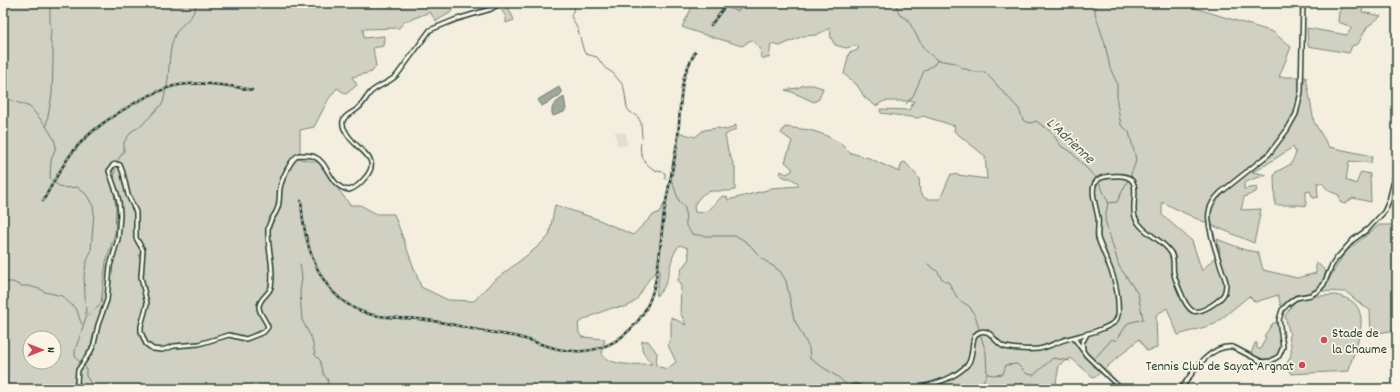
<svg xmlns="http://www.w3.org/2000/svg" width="1400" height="392" font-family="Dekko,sans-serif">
<rect width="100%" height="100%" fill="#f3eede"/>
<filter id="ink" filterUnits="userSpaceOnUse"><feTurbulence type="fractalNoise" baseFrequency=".025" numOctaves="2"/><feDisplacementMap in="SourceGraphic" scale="8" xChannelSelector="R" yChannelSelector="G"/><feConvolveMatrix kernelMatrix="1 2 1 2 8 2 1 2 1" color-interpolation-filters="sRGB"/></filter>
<g filter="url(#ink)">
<!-- built -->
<path fill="#e1dfd0" d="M615,132L626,133L627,146L617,145Z"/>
<!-- green -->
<path fill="#d0d1c2" stroke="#78877b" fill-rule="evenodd" d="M3,3H458L450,13L436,21L430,12L404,22L399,28L363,29L364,38L384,36L383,46L373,48L376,66L372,72L352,77L357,85L346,94L337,88L328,100L314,127L300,130V159L318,162L350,205H360L377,214H394L421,287L448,300L474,301L490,284L535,249L549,236L555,205L597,219L633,235L653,215L660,212L666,200L678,132L695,137L704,130L717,128L727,130L736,125V129L725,135L728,151L735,168V190C714,194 706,184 694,206L695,212C708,215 714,205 722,196L727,197L728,200L767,190L771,188L799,186L797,182L790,178H786L780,175L781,171L786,174L792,171V168L785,162L792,141L781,133L785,127L810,130L825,135L842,144L851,153L869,158L899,172L902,163L905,162L919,178L920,193L926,199H940L951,174L987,179L985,156L954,131L955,126L923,116L918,118L881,113L880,109L909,110L914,101H884L876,106L865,98L857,85L844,74L849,53L858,50V45L846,48L835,45L831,38L830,28L816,35L803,36L780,46L771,44L769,58H761L760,48L751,40L742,46C722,39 701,35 682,27L694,3H1193L1185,5L1273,32L1291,47L1279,77H1306L1314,122L1329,147L1372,156L1371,163L1349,161L1346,180L1356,184L1361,172L1370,174L1371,202L1353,198L1344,204L1340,202L1339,195L1329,191L1322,183H1317L1318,197L1313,198L1310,191L1306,192V206L1300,205H1275L1274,176L1276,172L1291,164L1296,153L1293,147L1261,168L1252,172L1267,175L1253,179L1244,183V189L1257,187L1256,192L1244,197L1241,210L1261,209L1254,243L1195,218L1162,202V215L1192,241L1202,271L1220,251L1217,239L1245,250L1258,252L1263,270L1297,278L1316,273V261L1326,272L1322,282L1315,289L1308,293L1295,295L1281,306L1278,295L1255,302L1249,296L1215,324L1178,335L1167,308L1156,315L1157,348L1147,351L1139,339L1094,378L1071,358L1059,365L1055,389C1034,384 1025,380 1005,389H3ZM680,245L688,248L689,259L682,268L678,280L681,287L680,312L686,325L671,317V338L668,345L676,362L667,369L656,366L657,353L648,341H642C640,351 646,357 652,364C634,364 617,367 602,356V351L605,339L582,337L579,333L578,323C589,317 600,312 612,308C617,307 623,308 628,306C643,300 644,276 660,270L656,296C673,284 666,259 680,245ZM30,338H54V362H30Z
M1344,3H1363L1362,12L1381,16L1367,27L1358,44L1352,46L1349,53L1308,46L1307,28L1347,35L1352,27L1338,22L1339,12Z
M506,6L508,7L514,20L506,23V17L501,9Z
M804,85H813L823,88L819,99L814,102L792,92L785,90L797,88Z
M1379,225H1397V330L1371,334L1370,310L1362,305L1346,292L1322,291L1342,257L1349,249Z
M1335,295C1340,296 1346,298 1350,300C1374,315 1352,351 1349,371L1291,374L1286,364C1294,355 1291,346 1289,335H1290L1285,316L1294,302L1306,297Z
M1273,323H1277C1279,329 1282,337 1282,344C1282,347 1280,351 1279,353C1272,364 1259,358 1251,354L1255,343H1257V348L1260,350L1266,337L1264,336Z"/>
<!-- water -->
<path fill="#a0a89b" stroke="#6c7d72" d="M559,87L562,93L558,97L542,106L538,100L539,99Z
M564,97L566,109L564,112L553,116C549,106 556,102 564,97Z"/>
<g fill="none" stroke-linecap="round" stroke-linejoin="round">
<!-- stream -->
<path stroke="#6c7d72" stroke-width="1" d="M572,3L575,6L571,16L578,30L584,52L586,54L597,57L605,68L613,73L622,84L624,88L627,108L630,112L638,117L641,123L642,138
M755,3L779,4L790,3
M814,3H821
M895,3L900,15L908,20L924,49L937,60L956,63L963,68L974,72H985L1019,109L1023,120L1026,122L1031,123L1036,121L1051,132L1062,147L1069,150L1097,179
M1095,3V13L1105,44L1110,68L1117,83V103L1121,125L1129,132L1135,155L1136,161L1130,177
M726,5L731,9L737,11L751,3
M167,86C170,71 168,47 176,33C183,21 195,19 196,3
M3,97L30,107L46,126L54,139L56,147L51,160L50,178L53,181
M906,104L913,96L924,71L935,64L937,60
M46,126L52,95L53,61V50L50,40L51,31L50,22V8L48,3
M641,143C638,154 645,165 655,170C659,172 661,171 665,173V179L668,180
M116,163L124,151V142L132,131L141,126L163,103L166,89
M672,181L679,201L685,208L686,226L692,234L705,236H736L742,239L750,245L761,258L780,271L786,281L794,319L809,348L810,359L838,377L848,386
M55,183C61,189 69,188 77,187L86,194L93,206L94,212L91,251L86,264L84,276L86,315
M114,183L115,166
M1108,203L1117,202L1128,180
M300,264L302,277L300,293L302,320L312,339L315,355L320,360L324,375L328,380L327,389
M928,264L938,272L942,279L949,283L958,299L970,307L976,318L979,329
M3,282H13L21,286H28L40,289L45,292L62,296L77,310L80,320L82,324
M981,336L986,353L987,374
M1096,357L1112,339L1116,341L1128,323L1143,319L1138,294L1119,266L1105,220L1108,202L1099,182
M92,389V385L86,376V368C81,362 74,360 75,351L86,317L98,307L101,303L106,262L115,233L116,207L113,186
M978,389L983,387V381L987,374L995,375L1003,374L1006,365L1017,364L1027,374L1034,375L1053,358L1070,361"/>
<defs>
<path id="secondary" d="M1074,338L1086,355L1121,389
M1083,349L1082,343L1087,334
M80,389L77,382L78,370L91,351L94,344L98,325L107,300L110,266L118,239L120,215L119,202L117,194L109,171L113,165L116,164L120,165L123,173L128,195L136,212V238L143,250L141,277L147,304L141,326V332L146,344L153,349L162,350L174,346L199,344L229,335L246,339L264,332L268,327C266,320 259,314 259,307C259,298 269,295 271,287C275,269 267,247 268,229C269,220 276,215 278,207C280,201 279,194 280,188C282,179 291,158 299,155C304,155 311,155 315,157C329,163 329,187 349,190C356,188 360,184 364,179C385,157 355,151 346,132C344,129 342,125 343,121C345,114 353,113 357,109C363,105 366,97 371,92C379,85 389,83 397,75L430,30L457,19L491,9L501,3
M848,389L855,386L863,389
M913,389C933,384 954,380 968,364C975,355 969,335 980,332C991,328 995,344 1005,347C1015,349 1027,350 1038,349C1046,348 1053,344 1061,341C1078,335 1099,333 1115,322C1120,315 1118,309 1118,301C1117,288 1114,276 1108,263C1105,255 1101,247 1098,238C1097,231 1099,224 1098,217C1092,190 1085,174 1122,176C1144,178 1130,204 1135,217C1141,233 1163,239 1171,253C1175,259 1172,267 1174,274C1176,283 1181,293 1185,302C1187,305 1189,309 1193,311C1201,314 1220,301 1224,294C1226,290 1226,287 1226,282C1221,266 1206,227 1209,212C1210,204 1214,199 1220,193L1269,154L1287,130L1296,114L1301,92L1303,3
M1130,389H1135
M1181,389C1192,373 1210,344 1233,347L1262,362L1271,361L1279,356L1283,347L1279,320L1282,310L1289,303L1296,298L1311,295L1318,291L1324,284L1331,267L1336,259L1353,240L1368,229L1384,212L1389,201L1397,168"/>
</defs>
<!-- secondary casing -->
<use href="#secondary" stroke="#1f3d34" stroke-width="6"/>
<!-- secondary -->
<use href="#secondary" stroke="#fcf5e5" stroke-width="3"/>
<defs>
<path id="rail" d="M711,25L719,14L728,3
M43,201C52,185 60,169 71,154C89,130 114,115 140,100C153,94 165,87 179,85C203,81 229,85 252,90
M301,201C304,247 320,300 369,314C379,317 389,317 400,318C425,318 449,324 473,329C488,332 503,334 518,337C540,343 560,353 583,351C598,350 614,344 625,334C660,306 658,262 663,221C666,195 673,170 677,145C680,124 679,102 683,82C685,71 690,62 695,52"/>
</defs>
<!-- rail casing -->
<use href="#rail" stroke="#1f3d34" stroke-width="2.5"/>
<!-- rail -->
<use href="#rail" stroke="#fcf5e5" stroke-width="1" stroke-dasharray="3" stroke-linecap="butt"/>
</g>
</g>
<!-- markers -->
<g fill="#d1495b" stroke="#fcf5e5" stroke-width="1.5">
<circle cx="1324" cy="340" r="4"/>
<circle cx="1302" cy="365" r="4"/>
</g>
<g text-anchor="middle" stroke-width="3.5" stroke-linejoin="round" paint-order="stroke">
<!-- poi labels -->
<g font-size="14" fill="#1f3d34" stroke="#fcf5e5" text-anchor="start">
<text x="1332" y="337">Stade de<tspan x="1332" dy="16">la Chaume</tspan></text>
<text x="1294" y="370" text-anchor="end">Tennis Club de Sayat Argnat</text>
</g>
<!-- water labels -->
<g font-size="15" font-style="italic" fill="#465d53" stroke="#fcf5e5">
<text transform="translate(1071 140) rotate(43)" y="5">L'Adrienne</text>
</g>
</g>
<!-- margin -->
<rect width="1400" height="392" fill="none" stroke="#fcf5e5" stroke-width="16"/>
<rect x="8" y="8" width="1384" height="376" fill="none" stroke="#1f3d34" stroke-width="1.5" filter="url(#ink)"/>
<!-- north arrow -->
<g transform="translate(42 350) rotate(90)"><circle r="19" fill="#fcf5e5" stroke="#a4ab9e"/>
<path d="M0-3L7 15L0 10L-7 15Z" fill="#d1495b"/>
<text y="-6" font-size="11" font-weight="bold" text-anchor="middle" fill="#1f3d34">N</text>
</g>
</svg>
